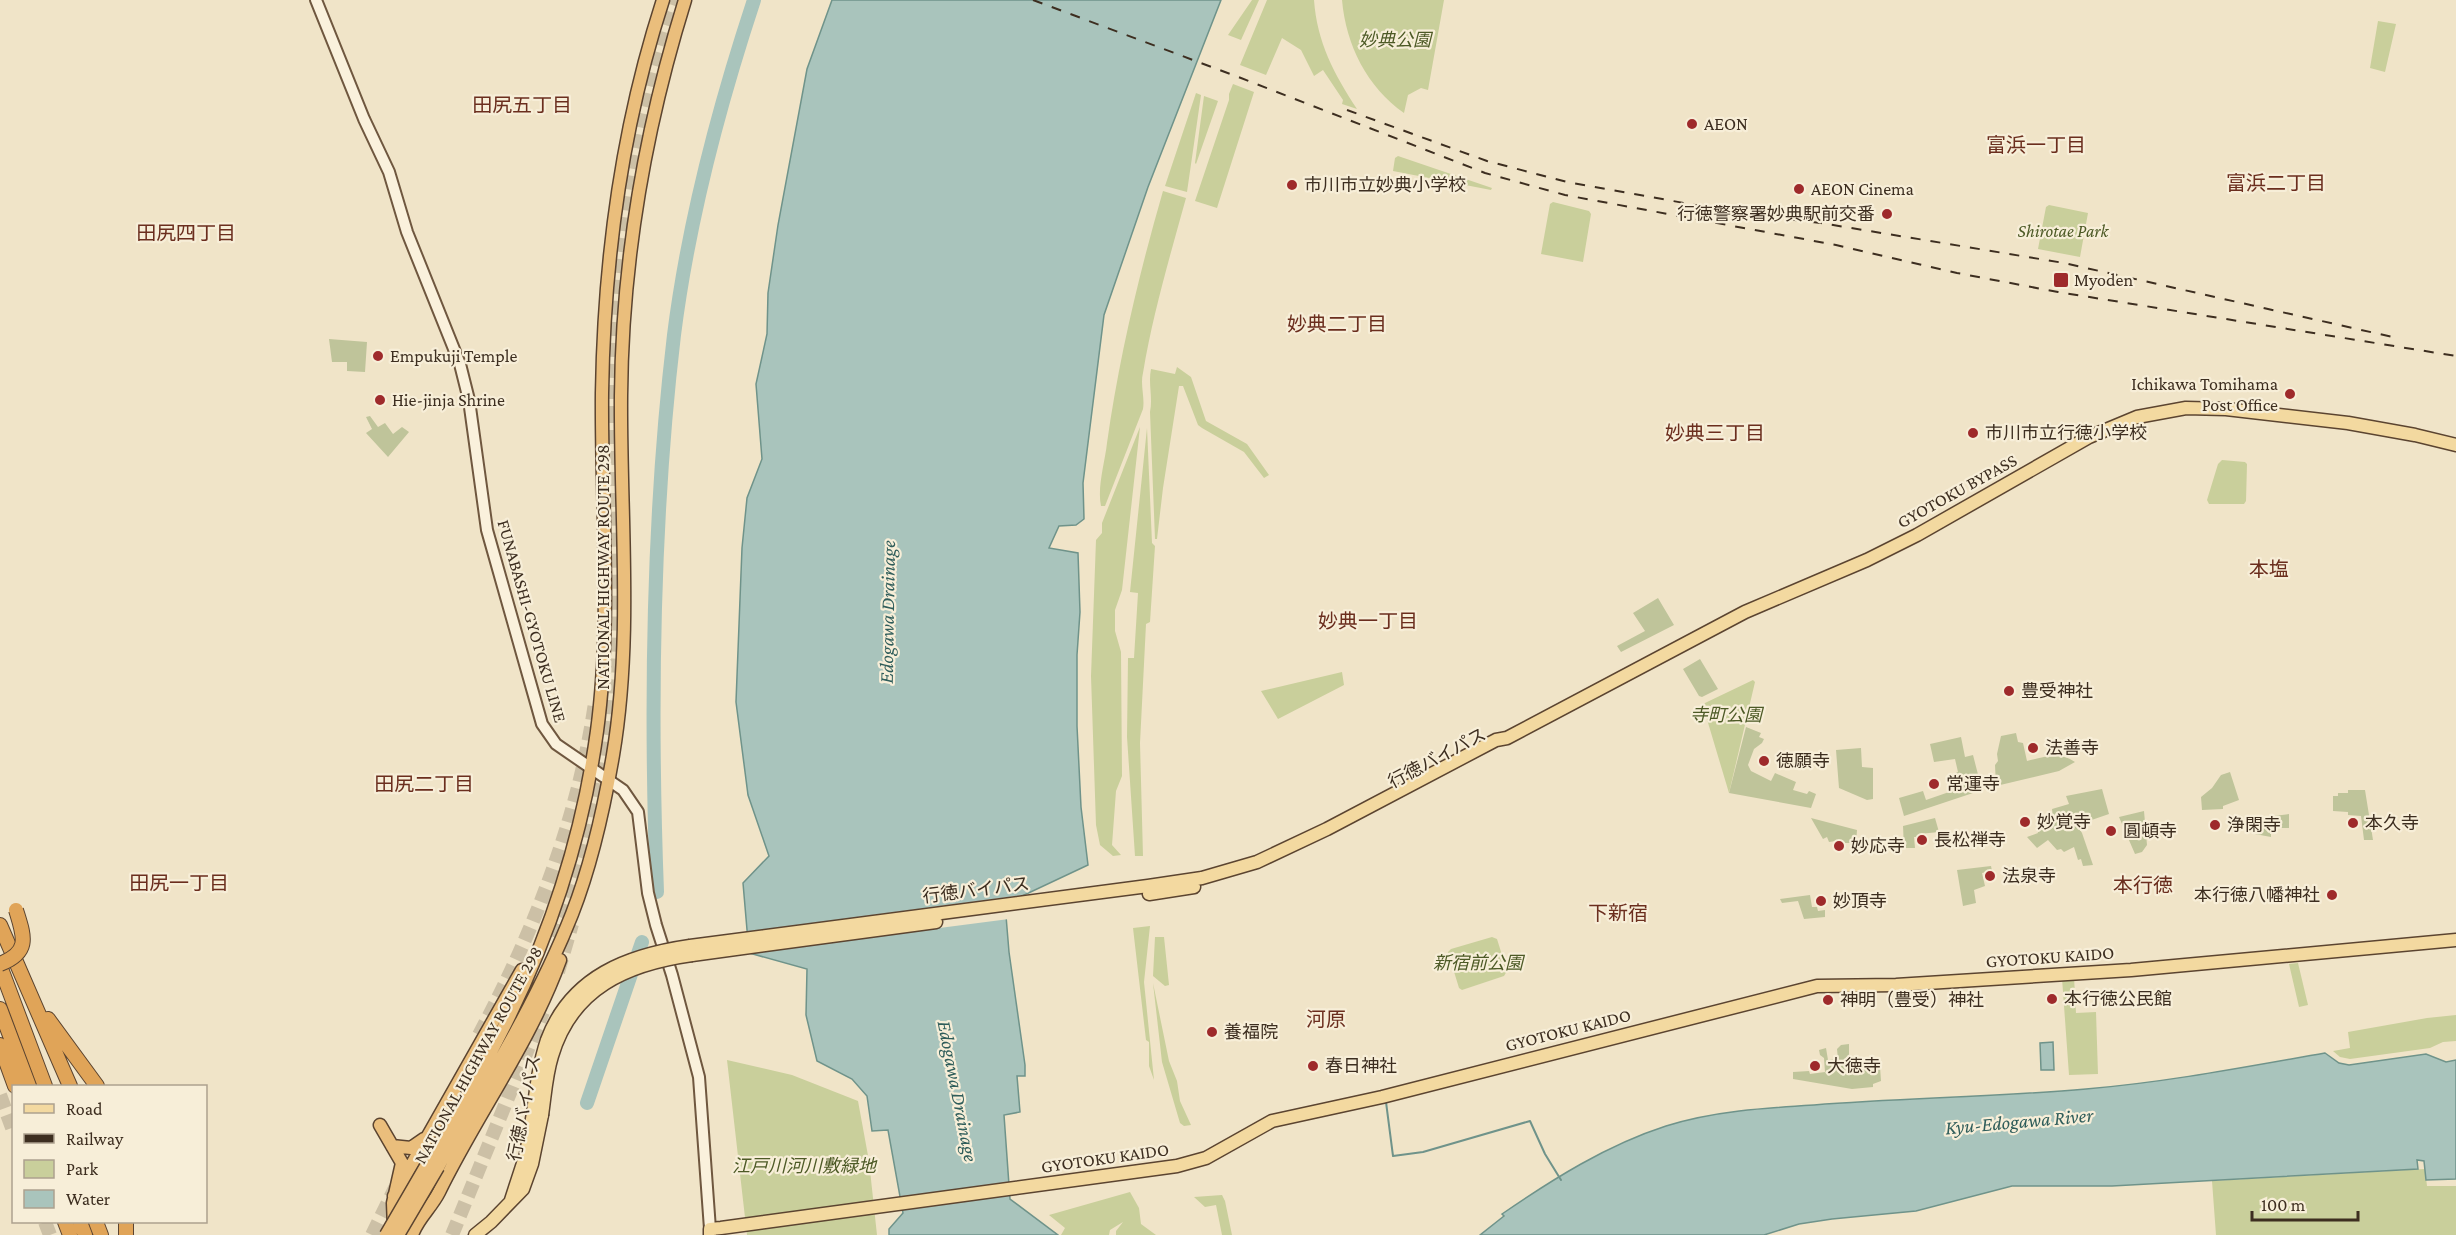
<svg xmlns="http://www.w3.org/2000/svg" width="2456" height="1235" font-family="'Crimson Pro','Noto Sans JP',serif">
<rect width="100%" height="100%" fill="#f0e4c8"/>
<!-- green -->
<path fill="#c9cf9b" d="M1252,0H1259L1241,40L1228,35Z
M1267,0H1314C1317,42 1334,74 1357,109L1342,104L1343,100L1323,70L1314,76L1301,50L1282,38L1266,75L1240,65Z
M1342,0H1444L1428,90L1421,88L1408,95L1404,113C1367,87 1346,45 1342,0Z
M2378,21L2396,24L2385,72L2370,68Z
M1233,84L1254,92L1217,208L1195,201L1229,100V94Z
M1196,93L1201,95L1187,192L1165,186Z
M1204,96L1218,101L1196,164L1195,163Z
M1398,156L1492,188L1491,190L1393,171L1395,158Z
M1163,191L1186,198C1170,256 1153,313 1143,373C1140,385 1145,397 1143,409L1105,506H1101C1097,487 1105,462 1107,443C1119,358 1139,274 1163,191Z
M1553,202L1589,211L1591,214L1583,262L1541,254L1550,204Z
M2049,205L2088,213L2080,257L2038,249L2046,207Z
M1177,367L1191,377L1206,421L1247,444L1269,475L1264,478L1244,452L1202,428L1198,425L1183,386H1179L1163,488L1157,539H1155L1150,412C1153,398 1148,383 1151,369L1175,374Z
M1140,427L1122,590L1115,610V631L1121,652L1122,776L1116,791L1112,845L1121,855L1113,856L1100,845L1096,825L1091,676L1096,540L1102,533V523Z
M1147,428L1152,543L1155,546L1150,622L1146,624L1140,743L1143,856H1135L1127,737L1128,658H1134L1138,593L1130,592Z
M2222,460L2245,462L2247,464L2246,501L2244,504H2209L2207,500L2218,464Z
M1342,672L1344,685L1278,719L1261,691Z
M1753,680L1755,682L1729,793L1703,706L1705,703Z
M1150,926L1144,982L1154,1080L1149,1066V1042L1146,1040L1133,928Z
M1155,937H1164L1169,985L1165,986L1153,976Z
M1492,937L1497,939L1507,971L1504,976L1462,990L1459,988L1448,952L1451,949Z
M2298,963L2308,1005L2299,1007L2289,964Z
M2074,977L2076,1013L2096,1012L2098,1074L2069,1075L2062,978Z
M1153,983L1169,1061L1177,1081L1180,1101L1191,1125L1184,1126L1180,1123L1162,1062Z
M2456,1015V1041L2443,1042L2430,1048L2350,1059L2340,1057L2333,1051L2350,1048L2348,1032L2427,1018Z
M727,1060L792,1075L858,1101L869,1161L877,1235H747Z
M2425,1169L2427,1186H2456V1235H2216L2212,1181Z
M1130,1192L1139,1208L1141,1224L1156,1235H1116V1231L1123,1222L1110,1230L1109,1235H1061L1065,1228L1049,1215Z
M1222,1195L1225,1201L1232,1235H1222L1216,1205L1205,1207L1194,1197Z"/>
<!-- cemetery -->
<path fill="#bfc49a" d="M329,339L367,342L365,372L347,371V362H332Z
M370,416L378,427L385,423L393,434L402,427L409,432L388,457L366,433L372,429L366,417Z
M1658,598L1674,625L1621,652L1617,646L1645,631L1633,613Z
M1700,659L1718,689L1702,697L1699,696L1683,669Z
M1746,727L1761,733L1759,737L1764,739L1762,743L1754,749L1748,765L1751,771L1771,781L1775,773L1796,782L1793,790L1807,794L1809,791L1816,794L1811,808L1729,793Z
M2016,733L2018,742L2023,743L2027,761C2045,757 2059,751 2075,762L2059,771L1996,786L1995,765L1998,761L1997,754L2001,736Z
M1961,737L1965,757L1973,755L1982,790L1904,816L1899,798L1923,791L1926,800L1952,791L1949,776L1958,772L1955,759L1934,762L1930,744Z
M1861,748L1862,767L1873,768V799L1867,800L1839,788L1836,750Z
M2230,772L2239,800L2223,806V809L2202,810L2201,797L2212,788L2221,775Z
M2102,789L2109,814L2077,825L2082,833L2093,865L2083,866L2081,859L2078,860L2074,847L2064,852L2061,849L2057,850L2048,840L2037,848L2027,837L2038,833L2037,829L2048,824L2047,821L2053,818L2052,809L2069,804L2066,796Z
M2348,790H2365L2373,840H2364L2361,816L2348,815V812L2333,811V796H2338V793H2348Z
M2144,811L2147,845L2142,852L2135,854L2119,817Z
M2289,814V828H2278V832H2271V837L2255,834L2257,818Z
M1811,818L1857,830L1856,843H1845L1842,840L1829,842L1827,837L1823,839Z
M1935,818L1939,832L1919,834V837H1914L1915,848H1904L1903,826Z
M1991,866L1992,871L1982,873L1985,886L1974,890L1976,903L1963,906L1957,870Z
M1810,895L1812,907H1817L1818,911L1825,910V917L1804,919L1798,901L1782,903L1780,899Z
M1849,1044V1065L1880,1067L1881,1081L1873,1084V1087L1852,1089L1793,1079V1072L1809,1071L1810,1074L1825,1072L1824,1058L1820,1055L1819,1050L1826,1048L1828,1060L1838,1059L1837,1049L1841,1045Z"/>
<!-- water -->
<path fill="#a9c4bc" stroke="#6f938a" stroke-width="1.5" d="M832,0H1221L1148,187L1104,315L1083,483L1084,519L1076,525L1059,526L1049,548L1078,553L1080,612L1077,655V726L1081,807L1088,865L1005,904L1009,952L1025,1065V1076H1017L1020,1112L1004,1115L1010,1199L1058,1235H889V1229L903,1213L888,1130L872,1131L867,1096L852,1079L817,1061L806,1015L807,969L749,953L743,883L769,856L748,795L736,702L742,548L747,498L762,459L756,384L767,334L768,293L778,225L807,69Z
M2053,1042L2054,1070H2041L2040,1043Z
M2325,1053L2339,1063L2349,1065L2426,1054L2446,1062L2456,1060V1179L2426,1180L2424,1161L2417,1160L2418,1169L2112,1186H2012L1916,1211L1832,1219L1799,1224L1764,1235H1480L1504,1216L1502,1214C1553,1179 1607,1145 1666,1126C1714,1111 1764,1108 1814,1105C1904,1098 1995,1097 2086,1089C2168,1082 2245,1067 2325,1053Z"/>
<!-- pier -->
<path fill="#f0e4c8" d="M1032,894L1008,906L1009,919L746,953L744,932Z"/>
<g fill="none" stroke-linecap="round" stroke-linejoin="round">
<!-- stream -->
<path stroke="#6f938a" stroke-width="2" d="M1386,1102L1393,1156L1423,1152L1530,1121L1545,1154L1561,1180"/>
<!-- river -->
<path stroke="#a9c4bc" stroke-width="14" d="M657,892C650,706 652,520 674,335C688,224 719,106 754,0
M587,1103L642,942"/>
<!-- motorway-tunnel -->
<path stroke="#ccc0a6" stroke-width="14" stroke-dasharray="14 7" stroke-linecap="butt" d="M609,409L610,510
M615,420C613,279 633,134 678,0
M556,938C588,856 608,769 615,681C620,621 618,560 617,500
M558,972L572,924
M479,1035C534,931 578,820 595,703
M0,1095L14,1133
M45,1222L50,1235
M372,1235L395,1188
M452,1235L543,1012"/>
<defs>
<path id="secondary" d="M316,0L364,119L389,172L407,232L460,364L469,400L487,530L542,724L556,744L623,790L638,812L648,893L656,925L672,975L699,1077L710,1229"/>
<path id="primary" d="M1149,894L1194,887
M690,946L1148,886L1202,878L1257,862L1327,829L1496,740L1507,738L1745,612L1867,560L1917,535L2089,437L2137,417L2186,408L2226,409L2348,423L2415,435L2456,445
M692,955L936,922
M511,1200L526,1154L533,1113
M475,1235L491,1222L523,1189L532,1164L542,1115
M710,1235V1229L721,1228L1177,1166L1206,1158L1272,1121L1382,1097L1817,986L1896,985L2131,970L2456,940"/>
<path id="trunk" d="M380,1125L402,1163L393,1203L394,1228
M392,1146L411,1148L424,1139
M429,1161C451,1123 474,1085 494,1046C546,948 582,840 597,731C612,619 601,506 602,393C604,261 622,126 663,0
M438,1167C486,1084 537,1003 572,914C592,863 604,808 613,755C633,636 620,515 621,396C622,261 645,129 685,0
M394,1196L522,970
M412,1235C417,1219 431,1208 439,1192C477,1114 530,1043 560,960"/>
<path id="motorway" d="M0,925L70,1086
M0,966L45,1086
M0,1009L29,1086
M48,1019L97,1086
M0,1045L15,1086
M65,1222L70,1235
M80,1222L85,1235
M96,1222L101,1235
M126,1222V1235"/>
</defs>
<!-- secondary casing -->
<use href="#secondary" stroke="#6f573f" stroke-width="14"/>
<!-- primary casing -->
<use href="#primary" stroke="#5b4430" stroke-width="15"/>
<!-- trunk casing -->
<use href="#trunk" stroke="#5b4430" stroke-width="15"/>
<!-- motorway casing -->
<use href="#motorway" stroke="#5b4430" stroke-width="16"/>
<!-- secondary -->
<use href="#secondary" stroke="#faf1dc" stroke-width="10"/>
<!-- primary -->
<use href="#primary" stroke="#f3d9a0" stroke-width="12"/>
<!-- trunk -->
<use href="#trunk" stroke="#eabe7c" stroke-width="12"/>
<!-- motorway -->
<use href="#motorway" stroke="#e0a458" stroke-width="14"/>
<!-- rail -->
<path stroke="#3d2e20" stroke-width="2" stroke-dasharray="10 10" stroke-linecap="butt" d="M1033,0L1241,78L1485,173L1565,195L1836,245L1957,273L2058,292L2456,356
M1347,110L1487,161L1567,182L1751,215L1821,223L2064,263L2397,338"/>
<defs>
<path id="primary-bridge" d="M533,1113C536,1089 539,1064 547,1040C571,976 628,955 690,946
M542,1115C545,1095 546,1075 552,1056C572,988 627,964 692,955"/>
<path id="trunk-bridge" d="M386,1235L429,1161
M398,1235L438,1167"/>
<path id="motorway-bridge" d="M0,964C31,952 24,936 16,910"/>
</defs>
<!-- primary-bridge casing -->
<use href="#primary-bridge" stroke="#5b4430" stroke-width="15" stroke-linecap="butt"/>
<!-- trunk-bridge casing -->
<use href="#trunk-bridge" stroke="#5b4430" stroke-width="15" stroke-linecap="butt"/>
<!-- motorway-bridge casing -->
<use href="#motorway-bridge" stroke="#5b4430" stroke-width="16" stroke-linecap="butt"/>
<!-- primary-bridge -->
<use href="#primary-bridge" stroke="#f3d9a0" stroke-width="12"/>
<!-- trunk-bridge -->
<use href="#trunk-bridge" stroke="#eabe7c" stroke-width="12"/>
<!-- motorway-bridge -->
<use href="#motorway-bridge" stroke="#e0a458" stroke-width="14"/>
</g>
<!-- markers -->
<g fill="#9e2a2b" stroke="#f7eed8" stroke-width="2">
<circle cx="1692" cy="124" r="6"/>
<circle cx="1292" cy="185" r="6"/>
<circle cx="1799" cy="189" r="6"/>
<circle cx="1887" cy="214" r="6"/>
<rect x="2053" y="272" width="16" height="16" rx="3"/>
<circle cx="378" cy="356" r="6"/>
<circle cx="2290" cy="394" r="6"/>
<circle cx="380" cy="400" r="6"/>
<circle cx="1973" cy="433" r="6"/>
<circle cx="2009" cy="691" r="6"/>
<circle cx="2033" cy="748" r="6"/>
<circle cx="1764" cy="761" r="6"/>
<circle cx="1934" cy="784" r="6"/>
<circle cx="2025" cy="822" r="6"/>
<circle cx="2353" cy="823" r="6"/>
<circle cx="2215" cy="825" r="6"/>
<circle cx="2111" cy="831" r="6"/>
<circle cx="1922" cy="840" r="6"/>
<circle cx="1839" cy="846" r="6"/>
<circle cx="1990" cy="876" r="6"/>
<circle cx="2332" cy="895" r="6"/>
<circle cx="1821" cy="901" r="6"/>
<circle cx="2052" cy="999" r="6"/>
<circle cx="1828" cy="1000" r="6"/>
<circle cx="1212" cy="1032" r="6"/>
<circle cx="1313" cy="1066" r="6"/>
<circle cx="1815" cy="1066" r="6"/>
</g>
<g text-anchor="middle" stroke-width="4.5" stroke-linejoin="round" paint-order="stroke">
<!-- park labels -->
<g font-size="18" font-style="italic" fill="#4d5a26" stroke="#f7eed8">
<text x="1395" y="46">妙典公園</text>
<text x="2063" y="237">Shirotae Park</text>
<text x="1726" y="721">寺町公園</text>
<text x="1478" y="969">新宿前公園</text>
<text x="804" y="1172">江戸川河川敷緑地</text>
</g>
<!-- poi labels -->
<g font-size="18" fill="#3d2e20" stroke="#f7eed8" text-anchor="start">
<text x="1704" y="130">AEON</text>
<text x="1304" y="191">市川市立妙典小学校</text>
<text x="1811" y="195">AEON Cinema</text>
<text x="1875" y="220" text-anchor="end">行徳警察署妙典駅前交番</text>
<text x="2074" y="286">Myoden</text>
<text x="390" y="362">Empukuji Temple</text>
<text x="2278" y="390" text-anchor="end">Ichikawa Tomihama<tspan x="2278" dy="21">Post Office</tspan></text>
<text x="392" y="406">Hie-jinja Shrine</text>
<text x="1985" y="439">市川市立行徳小学校</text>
<text x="2021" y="697">豊受神社</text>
<text x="2045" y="754">法善寺</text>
<text x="1776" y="767">徳願寺</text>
<text x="1946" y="790">常運寺</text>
<text x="2037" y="828">妙覚寺</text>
<text x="2365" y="829">本久寺</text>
<text x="2227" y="831">浄閑寺</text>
<text x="2123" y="837">圓頓寺</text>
<text x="1934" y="846">長松禅寺</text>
<text x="1851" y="852">妙応寺</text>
<text x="2002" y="882">法泉寺</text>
<text x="2320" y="901" text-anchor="end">本行徳八幡神社</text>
<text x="1833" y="907">妙頂寺</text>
<text x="2064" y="1005">本行徳公民館</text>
<text x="1840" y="1006">神明（豊受）神社</text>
<text x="1224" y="1038">養福院</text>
<text x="1325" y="1072">春日神社</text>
<text x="1827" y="1072">大徳寺</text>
</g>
<!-- street labels -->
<g font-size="18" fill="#3d2e20" stroke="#f7eed8">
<text transform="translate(1957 491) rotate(-29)" y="6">GYOTOKU BYPASS</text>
<text transform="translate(603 567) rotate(-90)" y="6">NATIONAL HIGHWAY ROUTE 298</text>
<text transform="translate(532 621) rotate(74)" y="6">FUNABASHI-GYOTOKU LINE</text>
<text transform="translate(1437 758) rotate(-28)" y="6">行徳バイパス</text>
<text transform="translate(976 890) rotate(-7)" y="6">行徳バイパス</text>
<text transform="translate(2050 957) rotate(-4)" y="6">GYOTOKU KAIDO</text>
<text transform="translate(1568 1030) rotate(-14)" y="6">GYOTOKU KAIDO</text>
<text transform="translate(478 1055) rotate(-61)" y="6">NATIONAL HIGHWAY ROUTE 298</text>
<text transform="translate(524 1108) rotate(-79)" y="6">行徳バイパス</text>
<text transform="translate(1105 1158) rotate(-8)" y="6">GYOTOKU KAIDO</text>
</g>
<!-- neighbourhood labels -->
<g font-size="20" fill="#6b2e1e" stroke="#f7eed8">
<text x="522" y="112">田尻五丁目</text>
<text x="2036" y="152">富浜一丁目</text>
<text x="2276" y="190">富浜二丁目</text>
<text x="186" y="240">田尻四丁目</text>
<text x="1337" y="331">妙典二丁目</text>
<text x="1715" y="440">妙典三丁目</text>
<text x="2269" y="576">本塩</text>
<text x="1368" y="628">妙典一丁目</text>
<text x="424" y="791">田尻二丁目</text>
<text x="179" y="890">田尻一丁目</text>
<text x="2143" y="892">本行徳</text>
<text x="1618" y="920">下新宿</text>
<text x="1326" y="1026">河原</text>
</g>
<!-- water labels -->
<g font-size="20" font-style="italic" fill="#2f5d5a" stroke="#f7eed8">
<text transform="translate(887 612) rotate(-89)" y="7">Edogawa Drainage</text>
<text transform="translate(958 1091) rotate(79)" y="7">Edogawa Drainage</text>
<text transform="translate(2019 1121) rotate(-5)" y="7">Kyu-Edogawa River</text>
</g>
</g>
<!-- legend -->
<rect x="12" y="1085" width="195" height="138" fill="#f7eed8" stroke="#ada18e" stroke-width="1.5"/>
<rect x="24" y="1104" width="30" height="9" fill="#f3d9a0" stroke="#ada18e" stroke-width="1.5"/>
<text x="66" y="1115" font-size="18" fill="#3d2e20">Road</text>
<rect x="24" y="1134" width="30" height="9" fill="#3d2e20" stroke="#ada18e" stroke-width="1.5"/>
<text x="66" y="1145" font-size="18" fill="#3d2e20">Railway</text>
<rect x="24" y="1160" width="30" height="18" fill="#c9cf9b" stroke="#ada18e" stroke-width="1.5"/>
<text x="66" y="1175" font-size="18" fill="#3d2e20">Park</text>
<rect x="24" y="1190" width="30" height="18" fill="#a9c4bc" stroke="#ada18e" stroke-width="1.5"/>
<text x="66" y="1205" font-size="18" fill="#3d2e20">Water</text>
<!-- scale -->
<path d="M2252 1211v9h106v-9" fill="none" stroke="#3d2e20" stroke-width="3"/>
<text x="2261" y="1211" font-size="18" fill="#3d2e20" stroke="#f7eed8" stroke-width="4.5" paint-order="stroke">100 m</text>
</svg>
